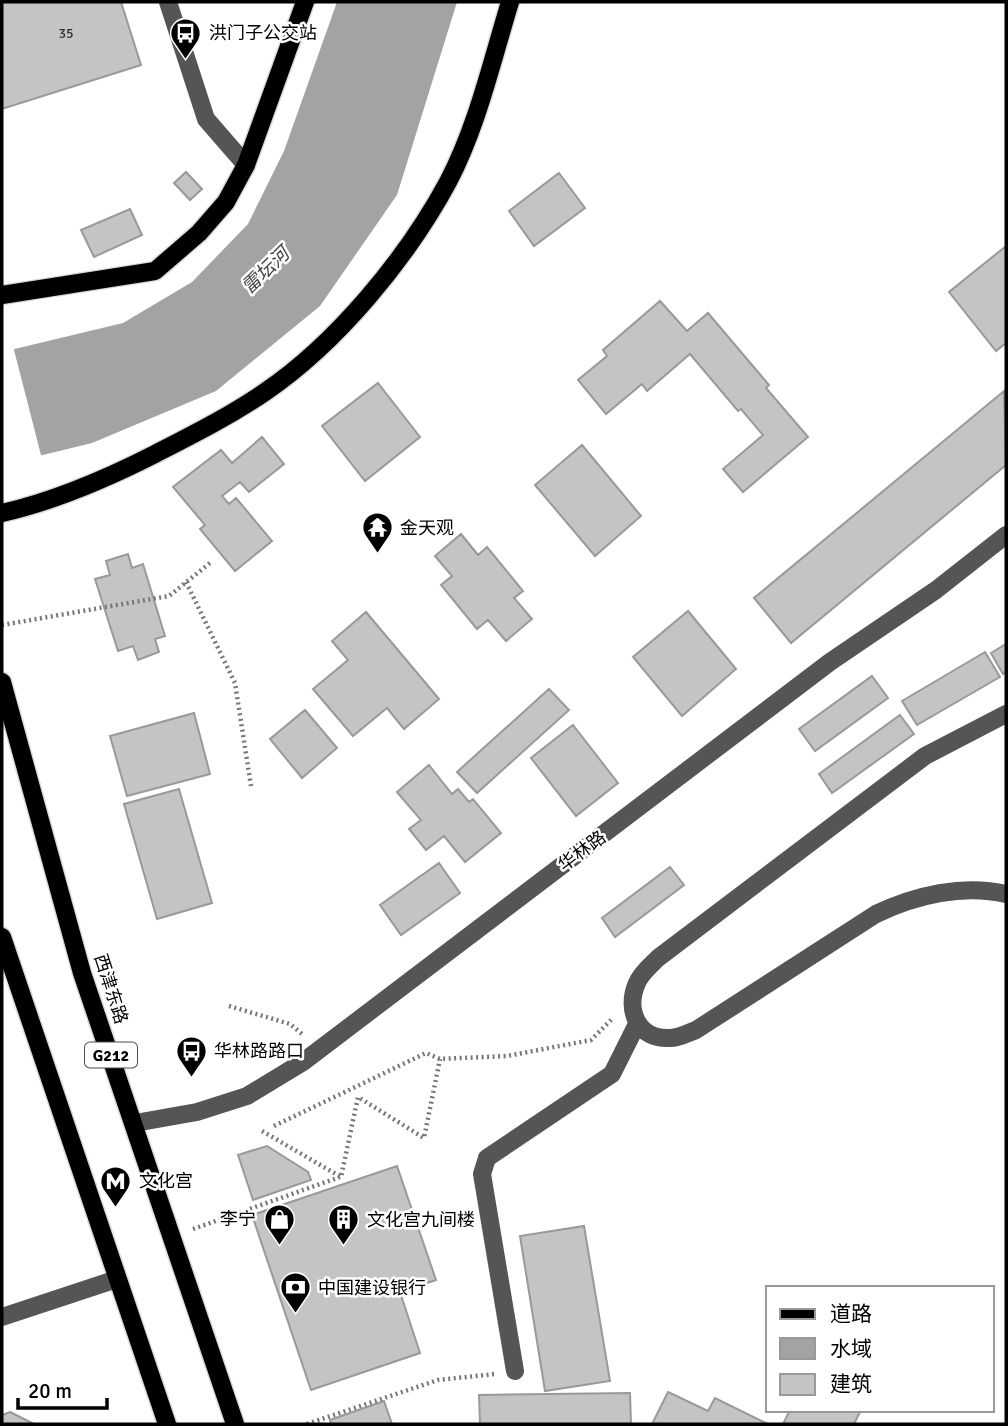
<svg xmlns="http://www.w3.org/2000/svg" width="1008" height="1426" font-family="Signika,'Noto Sans SC',sans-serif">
<rect width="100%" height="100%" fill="#fff"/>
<!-- water -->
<path fill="#a3a3a3" d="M337,2H457L397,195L320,306L216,391L92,443L2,465V352L123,323L192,282L248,224L284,151Z"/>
<!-- pier -->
<path fill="#fff" d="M13,346L42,459L2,469V348Z"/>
<!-- building -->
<path fill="#c4c4c4" stroke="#999" stroke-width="2" d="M2,2H121L141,65L2,109Z
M186,172L202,189L190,200L174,183Z
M559,173L585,208L534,246L509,211Z
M130,209L142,235L94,257L81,230Z
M1006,246V343L996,351L949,292Z
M660,301L687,331L708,313L769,385L766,388L808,437L743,492L723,469L763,435L741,409L738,411L690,354L647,391L642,384L606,414L578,380L607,356L603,350Z
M378,383L420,437L365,481L322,426Z
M1004,391L1006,465L791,643L754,598Z
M262,437L284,464L249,492L240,482L222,496L229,504L236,498L272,541L235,571L200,529L205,525L173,487L221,450L232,463Z
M582,445L641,516L595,556L535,485Z
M461,534L478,555L487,547L523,591L514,598L532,619L506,641L488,620L477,629L441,585L452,576L435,556Z
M128,554L132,568L143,564L165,636L155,639L159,652L138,660L133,646L118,651L95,579L110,575L106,561Z
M688,611L736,669L682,716L633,657Z
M366,612L439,699L404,729L387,708L353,736L313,689L348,660L332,641Z
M1006,644V672L1003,674L991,653Z
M985,652L1000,677L917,725L902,701Z
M872,676L888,698L815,751L799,729Z
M549,689L569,710L477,793L457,772Z
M305,710L337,748L302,778L270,739Z
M194,713L210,774L127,796L110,736Z
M900,715L914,734L832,793L819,774Z
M573,725L618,783L576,816L531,758Z
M429,765L452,794L458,789L469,802L473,799L501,833L465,862L444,836L426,850L409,829L421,820L397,792Z
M179,789L212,903L157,919L124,804Z
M439,863L460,893L401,935L380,905Z
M670,867L684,885L615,937L602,918Z
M267,1146L308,1172L311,1180L253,1200L238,1155Z
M397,1166L436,1280L400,1292L420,1353L311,1390L252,1215Z
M584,1226L610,1381L545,1391L520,1236Z
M668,1392L708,1411L715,1398L768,1424H652Z
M630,1393L631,1424H480L479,1395Z
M384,1401L392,1424H331L330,1420Z
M790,1410H856L860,1412L854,1424H783Z
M10,1412L34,1424H2V1415Z"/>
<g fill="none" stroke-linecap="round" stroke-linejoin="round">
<defs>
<path id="major" d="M2,295L155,271L199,233L226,202L246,165L305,2
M2,513C55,501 106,479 155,454C192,435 230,416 265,392C337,343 407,258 448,182C477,127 492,61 510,2
M2,682L82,973L235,1424
M2,937L167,1424"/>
</defs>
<!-- major casing -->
<use href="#major" stroke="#dbdbdb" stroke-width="21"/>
<!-- path -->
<path stroke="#777" stroke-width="4.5" stroke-dasharray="2 3.5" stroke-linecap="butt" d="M186,582L235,683L251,786
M2,625L169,596L210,563
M229,1006L290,1024L302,1034
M274,1126L426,1053L440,1059L507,1056L591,1040L612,1019
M262,1131L341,1177L358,1097L424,1138L440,1059
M193,1229L340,1177
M307,1424L438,1380L495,1374"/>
<!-- minor -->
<path stroke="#555" stroke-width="18" d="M168,2L206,119L246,165
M1006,714L925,756L658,958C651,965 641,973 637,983C625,1010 638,1040 670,1038C679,1038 688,1033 696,1030L876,914C916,895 963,884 1006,894
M135,1123L197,1112L247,1096L303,1062L830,662L936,590L1006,535
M2,1317L117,1279
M515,1371L482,1174L487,1158L612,1074L637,1024"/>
<!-- major -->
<use href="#major" stroke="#000" stroke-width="18"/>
</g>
<!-- icons -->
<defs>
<symbol id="bus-pin" viewBox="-11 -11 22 30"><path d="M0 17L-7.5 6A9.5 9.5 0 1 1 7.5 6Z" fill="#000" stroke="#fff"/><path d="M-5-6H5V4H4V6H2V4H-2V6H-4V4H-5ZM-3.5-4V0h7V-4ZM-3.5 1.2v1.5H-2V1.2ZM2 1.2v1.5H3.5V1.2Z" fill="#fff"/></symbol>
<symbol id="temple-pin" viewBox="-11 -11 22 30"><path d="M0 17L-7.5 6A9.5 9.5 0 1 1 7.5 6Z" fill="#000" stroke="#fff"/><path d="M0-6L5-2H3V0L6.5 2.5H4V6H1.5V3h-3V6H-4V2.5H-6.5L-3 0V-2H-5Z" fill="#fff"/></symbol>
<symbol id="metro-pin" viewBox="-11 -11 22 30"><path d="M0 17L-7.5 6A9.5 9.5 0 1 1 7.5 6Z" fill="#000" stroke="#fff"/><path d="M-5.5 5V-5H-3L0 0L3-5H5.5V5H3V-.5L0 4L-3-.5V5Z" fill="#fff"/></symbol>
<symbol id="shop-pin" viewBox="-11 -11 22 30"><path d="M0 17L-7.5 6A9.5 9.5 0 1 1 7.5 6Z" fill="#000" stroke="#fff"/><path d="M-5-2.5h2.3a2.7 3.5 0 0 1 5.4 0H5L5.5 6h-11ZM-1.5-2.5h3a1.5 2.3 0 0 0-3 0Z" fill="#fff"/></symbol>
<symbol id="building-pin" viewBox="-11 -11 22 30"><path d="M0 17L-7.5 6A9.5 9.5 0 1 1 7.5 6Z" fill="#000" stroke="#fff"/><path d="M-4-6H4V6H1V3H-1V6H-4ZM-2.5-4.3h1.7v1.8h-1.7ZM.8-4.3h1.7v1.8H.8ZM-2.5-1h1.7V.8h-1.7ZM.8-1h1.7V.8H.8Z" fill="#fff"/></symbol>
<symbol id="bank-pin" viewBox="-11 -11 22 30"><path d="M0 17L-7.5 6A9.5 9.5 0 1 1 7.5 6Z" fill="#000" stroke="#fff"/><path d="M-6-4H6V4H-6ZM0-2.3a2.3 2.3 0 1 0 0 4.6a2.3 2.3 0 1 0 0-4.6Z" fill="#fff"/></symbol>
</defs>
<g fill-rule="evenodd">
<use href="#bus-pin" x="168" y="16" width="35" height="47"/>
<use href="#temple-pin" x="360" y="510" width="35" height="47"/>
<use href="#bus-pin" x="174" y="1034" width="35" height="47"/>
<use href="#metro-pin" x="98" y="1164" width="35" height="47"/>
<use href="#shop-pin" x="262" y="1202" width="35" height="47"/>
<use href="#building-pin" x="326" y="1202" width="35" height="47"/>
<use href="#bank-pin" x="278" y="1270" width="35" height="47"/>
</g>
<g text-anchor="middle" stroke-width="5" stroke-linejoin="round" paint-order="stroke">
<!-- number labels -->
<g font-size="14" fill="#313131">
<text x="66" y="38">35</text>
</g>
<!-- shield labels -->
<rect fill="#fff" stroke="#4c4c4c" stroke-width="2" x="85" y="1042.5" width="52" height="25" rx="5"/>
<g font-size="16" font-weight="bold" fill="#000">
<text x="111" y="1061">G212</text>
</g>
<!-- poi labels -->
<g font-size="18" fill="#000" stroke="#fff" text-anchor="start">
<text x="209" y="39">洪门子公交站</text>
<text x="400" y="534">金天观</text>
<text x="214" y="1057">华林路路口</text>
<text x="139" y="1187">文化宫</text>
<text x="256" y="1225" text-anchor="end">李宁</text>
<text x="367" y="1226">文化宫九间楼</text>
<text x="318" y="1294">中国建设银行</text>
</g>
<!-- street labels -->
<g font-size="18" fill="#000" stroke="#fff">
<text transform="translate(582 851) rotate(-37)" y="6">华林路</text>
<text transform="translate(111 989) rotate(72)" y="6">西津东路</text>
</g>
<!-- water labels -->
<g font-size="19" font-style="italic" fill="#444" stroke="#fff">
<text transform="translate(265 270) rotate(-44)" y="7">雷坛河</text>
</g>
</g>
<!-- border -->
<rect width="1008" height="1426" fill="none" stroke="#000000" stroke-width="7"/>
<!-- legend -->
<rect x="766" y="1286" width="228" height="126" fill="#ffffff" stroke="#999999" stroke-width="2"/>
<rect x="780" y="1309" width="35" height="10" fill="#000000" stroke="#999999" stroke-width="2"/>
<text x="830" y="1321" font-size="21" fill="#000000">道路</text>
<rect x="780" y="1338" width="35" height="21" fill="#a3a3a3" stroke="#999999" stroke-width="2"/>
<text x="830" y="1356" font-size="21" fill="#000000">水域</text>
<rect x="780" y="1374" width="35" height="21" fill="#c4c4c4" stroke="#999999" stroke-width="2"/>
<text x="830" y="1391" font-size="21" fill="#000000">建筑</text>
<!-- scale -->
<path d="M18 1398v10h89v-10" fill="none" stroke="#000000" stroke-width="3.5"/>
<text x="28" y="1398" font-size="21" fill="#000000" stroke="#ffffff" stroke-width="5" paint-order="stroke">20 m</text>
</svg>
